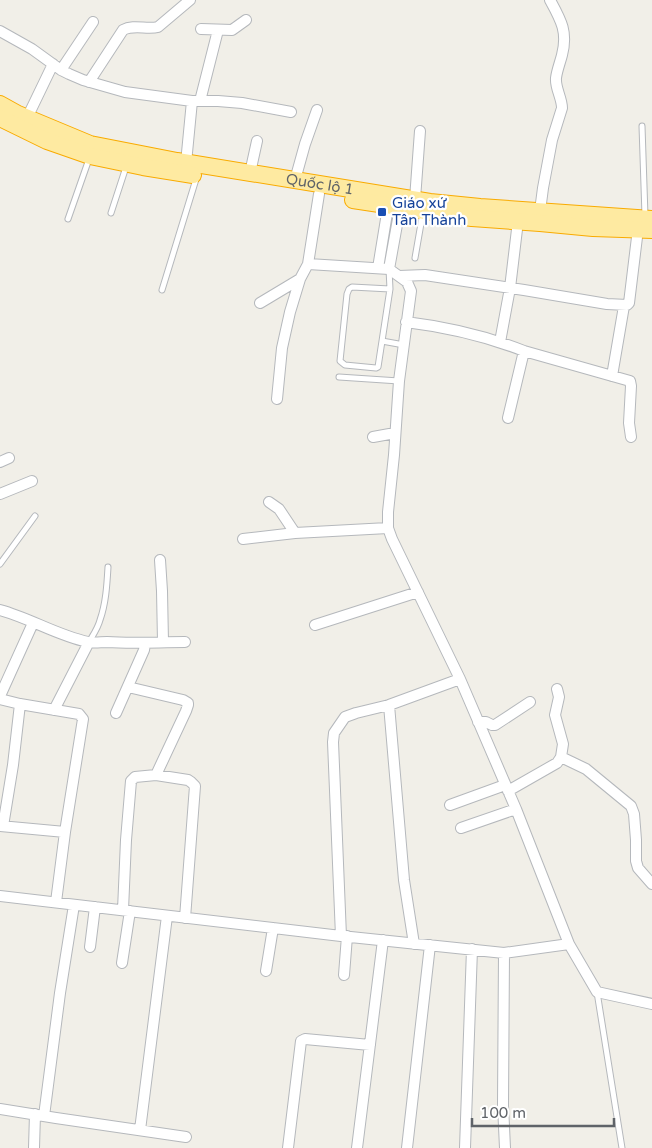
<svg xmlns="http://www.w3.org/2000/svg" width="652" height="1148" font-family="'Varela Round',sans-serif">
<rect width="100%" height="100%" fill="#f1efe8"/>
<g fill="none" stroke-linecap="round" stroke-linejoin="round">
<defs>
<path id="service" d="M642,126L645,216
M111,213L126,167
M68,219L89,159
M415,258L423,212
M389,269L390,289L382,341L404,345
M162,290L197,176
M382,341L378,367L376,368L345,365L340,361L347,294L349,289L352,287L390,289
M339,377L399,381
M0,564L35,516
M89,642C93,635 98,628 100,620C106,603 107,584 108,567
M597,992L622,1148"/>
<path id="minor" d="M201,29L232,30L246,20
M0,31L32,49L61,70L69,74L83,80L125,92L192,101H218L242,103L291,112
M61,70L93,22
M89,82L123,30C134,24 147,30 158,27L190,0
M200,101L218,30
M27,118L53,64
M186,163L192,101
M250,173L257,141
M295,180L305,144L317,110
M415,199L420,131
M540,211L543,188L552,140L562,108C562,98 555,88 556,78C557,70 560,63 562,55C568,32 561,20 550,0
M308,264L389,269L400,208
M378,268L388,207
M389,269L407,282L411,291L399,381L394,455L388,512V528L392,539L460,679L516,809L569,944L597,992L652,1004
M399,276L425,275L524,290L607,304L627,305L629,303L638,229
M260,303L300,279L308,264L319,194
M406,322C447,327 486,336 524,351L508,418
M500,342L510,288L518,221
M524,351L630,381L631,386L629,423L631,437
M612,376L624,306
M277,399L282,348L290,312L300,279
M373,437L395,433
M0,462L9,458
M0,494L32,481
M269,502L279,509L295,533L388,528
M243,539L295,533
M160,560L162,591L163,642
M0,610C30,618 56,635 88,642C94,643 101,642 107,642C133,644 159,642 185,642
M315,625L418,592
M128,687L183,700L188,703V705L186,711L156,775
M0,696L33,623
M0,699L20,704L79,714L83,719L65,832L0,826
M389,705L404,880L414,944
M54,710L89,642
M116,713L144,650L145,644
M478,722H486L492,725H495L530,702
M561,757L586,769L631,806L634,814L636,840V861L638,868L652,884
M508,791L557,763L561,757L563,744L555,715L559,697L557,689
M450,805L505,785
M3,826L13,765L20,704
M461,828L516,809
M0,896L341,936L504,953L569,944
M56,902L65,832
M123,910L126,840L131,781L135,777L156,775L188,780L191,782L195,786L185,918
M341,936L333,742L334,733L345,717L356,713L389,705L460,679
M90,947L95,907
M504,953L503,1105L505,1148
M122,963L130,911
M266,971L273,928
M344,975L347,936
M0,1109L56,1118L186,1137
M44,1116L60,993L74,905
M140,1130L167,916
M34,1148L35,1114
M288,1148L301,1041L305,1039L370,1045
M357,1148L383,940
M407,1148L430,945
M465,1148L472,949"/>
<g id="trunk">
<path id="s1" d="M0,104L18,114L90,144L177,161L430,202L480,207L652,219"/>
<path d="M0,118L47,141L90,156L143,167L193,175"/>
<path d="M353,200L472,218L540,223L593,228L652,230"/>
</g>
</defs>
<!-- service casing -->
<use href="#service" stroke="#b5b8bc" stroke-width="7"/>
<!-- minor casing -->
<use href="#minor" stroke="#b5b8bc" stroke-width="12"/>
<!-- trunk casing -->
<use href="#trunk" stroke="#f9ab00" stroke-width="18"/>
<!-- service -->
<use href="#service" stroke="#fff" stroke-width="5"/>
<!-- minor -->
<use href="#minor" stroke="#fff" stroke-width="10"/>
<!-- trunk -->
<use href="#trunk" stroke="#feeaa1" stroke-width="16"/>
</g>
<!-- markers -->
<rect fill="#1a4fb4" stroke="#fff" stroke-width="2" x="377" y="207" width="10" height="10" rx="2.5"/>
<g text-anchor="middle" stroke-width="4.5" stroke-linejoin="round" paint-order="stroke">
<!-- street labels -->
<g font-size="15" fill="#5f6368" stroke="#fff">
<text dy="5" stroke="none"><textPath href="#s1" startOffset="332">Quốc lộ 1</textPath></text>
</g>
<!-- transit labels -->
<g font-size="15" fill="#164399" stroke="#fff" text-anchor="start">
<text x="392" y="208">Giáo xứ<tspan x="392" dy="17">Tân Thành</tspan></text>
</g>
</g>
<!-- scale -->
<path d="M472 1118v8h142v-8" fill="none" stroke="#5f6368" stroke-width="2.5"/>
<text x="480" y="1118" font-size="15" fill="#5f6368" stroke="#ffffff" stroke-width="4" paint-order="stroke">100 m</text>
</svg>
